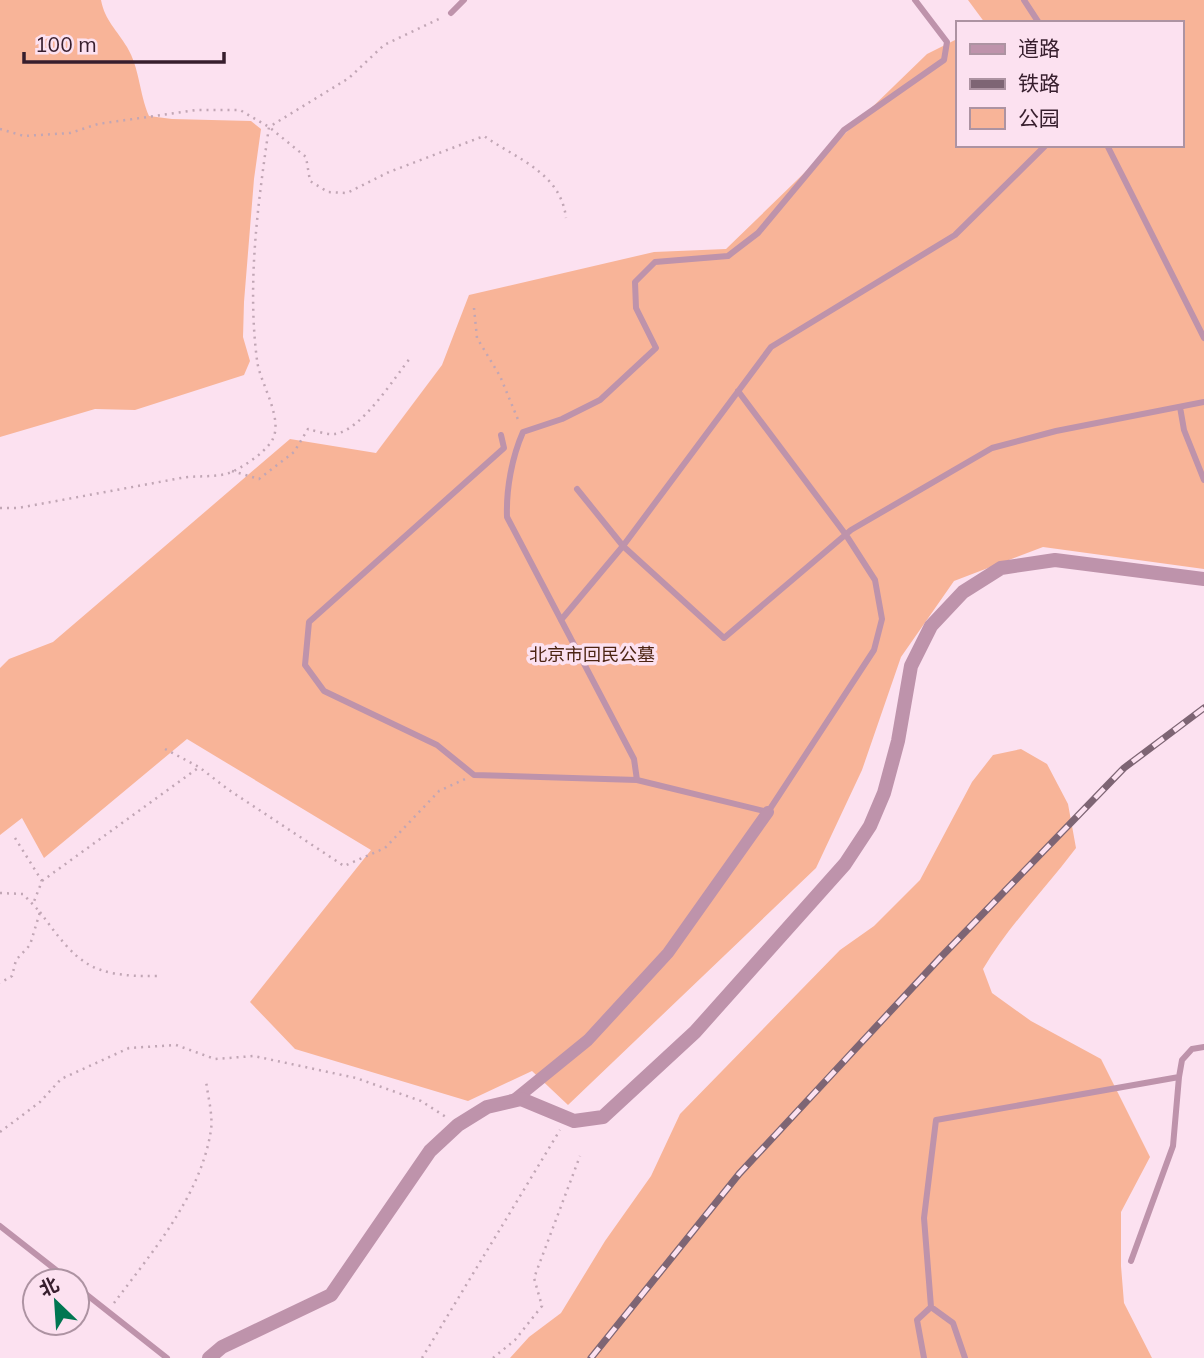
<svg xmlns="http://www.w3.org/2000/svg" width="1204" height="1358" font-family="Mulish,'Noto Sans SC',sans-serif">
<rect width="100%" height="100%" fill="#fce1f0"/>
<!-- green -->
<path fill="#f8b498" d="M0,0H101C105,21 117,30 127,47C140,69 139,93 149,116L172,119L251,121L261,129L254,179L244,302L243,337L250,361L244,375L135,410L95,409L0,437Z
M968,0H1204V569L1043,547L954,581L901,657L862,770L816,868L568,1105L532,1071L468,1101L295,1049L250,1002L371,850L187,739L44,858L22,818L0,835V668L9,659L53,642L290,439L376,453L442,365L469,295L654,252L726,249L927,54L957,39V145H1181V23H985Z
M1021,749L1047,764L1068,804L1076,848C1045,889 1010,924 983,969L992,993L1031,1021L1101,1059L1150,1157L1121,1212V1266L1124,1303L1152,1358H510L529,1337L561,1313L605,1241L651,1176L680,1114L840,950L874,926L920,880L972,782L993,755Z"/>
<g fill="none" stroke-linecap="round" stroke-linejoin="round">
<!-- path -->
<path stroke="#c1a6b5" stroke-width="2.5" stroke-dasharray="2 5" stroke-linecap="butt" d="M0,129L24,136L70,133L98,124L196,110H240L269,127L306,157L310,181L328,192L347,193L389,172L484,136C517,159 561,173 566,218
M474,308L477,338L500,376L519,422
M232,471L259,479L294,452L308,429C316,431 327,435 335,434C362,430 394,378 411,357
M0,508H18C73,498 127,488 181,478C196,475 214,478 229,473C242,468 263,454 271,442C286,421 259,382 257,360C247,283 258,203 269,127L349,78L384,45L443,17
M165,749L199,767L229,790L344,866L385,848L439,791L465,779
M15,838L42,881L33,904
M42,881L198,768
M0,893L23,894L40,912L30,945L16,960L12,976L0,983
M40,912C78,964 90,977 157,976
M0,1132L40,1102L61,1079L129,1048L176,1045L215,1059L254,1056L356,1078L421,1101L446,1117
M114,1303C153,1251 201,1195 211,1130C213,1115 208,1097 206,1081
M422,1358L560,1130
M493,1358L515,1340L542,1306L534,1278L580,1156"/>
<!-- service -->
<path stroke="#be93ab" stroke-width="6" d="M1024,0L1039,23
M451,13L464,0
M1107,145L1204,338
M1180,407L1184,430L1204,480
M501,435L504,448L309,622L305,665L324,691L437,745L474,775L637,780L634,759L507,517C506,489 512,457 523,432L562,419L600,400L656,348L636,308L635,282L655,262L728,256L758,233L844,130L944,60L947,42L915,0
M577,489L623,546L724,638L851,530L992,448L1056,431L1204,402
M561,620L623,546L771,347L955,235L1046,145
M637,780L768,812L874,650L882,619L875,580L846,535L738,391
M1179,1077L1182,1060L1192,1049L1204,1047
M0,1226L70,1281
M77,1287L167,1358
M931,1307L924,1218L936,1120L1179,1077L1173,1146L1131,1261
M924,1358L917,1320L931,1307L953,1323L965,1358"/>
<!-- minor -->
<path stroke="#be93ab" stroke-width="12" d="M513,1101L588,1040L668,953L768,812"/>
<!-- tertiary -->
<path stroke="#be93ab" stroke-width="14" d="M209,1358L222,1347L331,1295L430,1151L458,1125L487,1107L521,1099L574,1121L603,1117L695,1032L845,864L870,826L884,793L898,741L911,666L931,626L963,592L1001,568L1055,560L1204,579"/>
<defs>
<path id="rail" d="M591,1358L739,1174L939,959L1124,768L1204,708"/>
</defs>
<!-- rail casing -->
<use href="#rail" stroke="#7e6574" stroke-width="7"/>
<!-- rail -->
<use href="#rail" stroke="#fce1f0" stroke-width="4.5" stroke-dasharray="13" stroke-linecap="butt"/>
</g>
<g text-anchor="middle" stroke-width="7" stroke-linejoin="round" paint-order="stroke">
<!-- park labels -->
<g font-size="18" fill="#4c2412" stroke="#fce1f0">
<text x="592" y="661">北京市回民公墓</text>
</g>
</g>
<!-- legend -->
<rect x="956" y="21" width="228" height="126" fill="#fce1f0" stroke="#ad93a2" stroke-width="2"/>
<rect x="970" y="44" width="35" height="10" fill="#be93ab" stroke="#ad93a2" stroke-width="2"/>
<text x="1018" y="56" font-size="21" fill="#371e2d">道路</text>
<rect x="970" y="79" width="35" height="10" fill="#7e6574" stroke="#ad93a2" stroke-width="2"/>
<text x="1018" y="91" font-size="21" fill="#371e2d">铁路</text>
<rect x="970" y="108" width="35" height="21" fill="#f8b498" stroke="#ad93a2" stroke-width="2"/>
<text x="1018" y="126" font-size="21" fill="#371e2d">公园</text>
<!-- north arrow -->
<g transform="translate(56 1302) rotate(335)"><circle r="33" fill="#fce1f0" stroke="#ad93a2" stroke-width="2"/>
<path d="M0-5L12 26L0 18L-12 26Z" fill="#007651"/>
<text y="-10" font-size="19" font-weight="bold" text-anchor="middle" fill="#371e2d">北</text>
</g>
<!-- scale -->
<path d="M24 52v10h200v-10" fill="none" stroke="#371e2d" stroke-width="3.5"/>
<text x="35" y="52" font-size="21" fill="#371e2d" stroke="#fce1f0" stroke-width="5" paint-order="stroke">100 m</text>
</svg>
